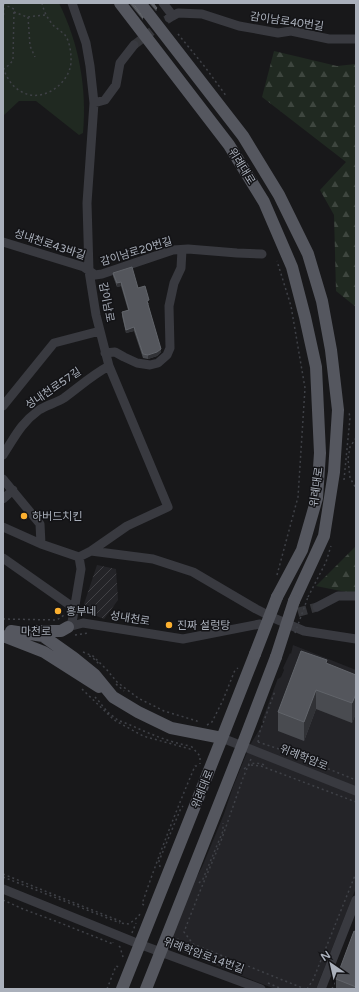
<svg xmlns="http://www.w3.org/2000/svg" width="359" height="992" font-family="'Varela Round','Noto Sans KR',sans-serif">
<defs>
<pattern id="industrial-furrows" width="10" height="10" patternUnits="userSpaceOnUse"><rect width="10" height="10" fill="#242428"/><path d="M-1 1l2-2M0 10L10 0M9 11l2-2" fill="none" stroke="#414145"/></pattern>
<pattern id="forest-firs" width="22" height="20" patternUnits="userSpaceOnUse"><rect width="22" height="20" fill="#202921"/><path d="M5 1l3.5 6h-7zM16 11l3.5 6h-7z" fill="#3e463f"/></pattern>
</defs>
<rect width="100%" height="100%" fill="#18181a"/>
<!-- built -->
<path fill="#242428" d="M293,645L356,670V888L316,989H275L167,946L190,889L202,867L224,814L233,787L250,745L264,722L262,721L278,678V679L281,677L284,670L283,668L290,653L291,654Z"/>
<!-- industrial -->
<path fill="url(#industrial-furrows)" d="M97,565L116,569L118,600L104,619L82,610Z"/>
<!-- green -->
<path fill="#202921" d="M3,3H59C79,44 87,87 83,133L79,135L36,101H19L3,116Z"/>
<!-- forest -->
<path fill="url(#forest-firs)" d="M274,51L337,66L356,64V307L336,291L334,215L320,190L346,162L262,97Z
M356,546V594L316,586Z"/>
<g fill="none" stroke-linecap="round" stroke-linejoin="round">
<!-- minor-tunnel -->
<path stroke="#35363a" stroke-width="9" stroke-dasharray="9 4.5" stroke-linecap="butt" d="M134,45L169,18
M285,616L317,607"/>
<!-- path -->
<path stroke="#3f4147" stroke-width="1.5" stroke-dasharray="2 3" stroke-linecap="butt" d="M3,4L14,9L13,60L10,64L4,69
M14,12L27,17L45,15
M28,17L30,46L35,57
M3,30L4,3
M178,34L205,67L227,97
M3,68C7,78 12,87 22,92C43,104 73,82 71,58C71,51 69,40 65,35C62,32 58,29 55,27C48,20 44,12 42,3
M356,438L350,447L348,459L350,478L356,488
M344,480L350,418L349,412
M277,575L298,497L305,388L291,306L277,261
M308,597L326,562L331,546
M3,619L57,620L64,615
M75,635L89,633
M83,652L93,656L107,670L117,682L138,698L164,711L197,721V723
M89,656L92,657L100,665
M116,684L124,691
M82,689L114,720L143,736L190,749L191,746L200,756V764
M95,697C101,703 106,712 114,717C118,721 123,722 128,724C148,733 168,742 190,746
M207,725L212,722L223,700L235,670L238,668
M258,742L259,734L275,691
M258,742L279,749L356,780
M251,759L243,778L221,841L198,896L184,932L193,944L305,989
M251,765L261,766L356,802
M244,769C252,762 255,762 265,765
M160,867L159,861L181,808L183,806
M3,874L72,902L120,921V923L129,924L138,917L140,914
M3,877L120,923
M199,883L203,879L223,831V823
M3,900L23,909L63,924L113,944V942
M144,905L142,904C158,857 176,811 195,766H200
M132,933L136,923
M178,943L192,952L231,968
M119,946L120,947L123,957
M176,948L178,943V938
M268,983L282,989
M107,989L116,966L119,967L120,966
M307,989L313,980L356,873
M332,989L336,979"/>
<!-- minor -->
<path stroke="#393a40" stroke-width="9" d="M72,3L86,43L90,66L94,103L87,203L89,271L96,315L109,366L168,507L127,526L91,551
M163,3L173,16
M169,18L178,13L202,14L239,26L278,33L291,31L329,39H356
M94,103L105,100L116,85L120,63L134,45
M3,242L84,267L95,275L102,274L173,250L188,249L237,253L262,254
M105,353L115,352L124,357L137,363L150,365L158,363L167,355L170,348L169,306L174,283L181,268L182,250
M3,406L54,343L100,331
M3,455C15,437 20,424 39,410C47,405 56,403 64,398C79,387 92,375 109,366
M3,479L40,524L41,544
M3,499L13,490
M3,527L41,544L79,557L81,569L73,617L72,622L68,627
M79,557L91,551L153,559L193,572L256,609L276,619L304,631L356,639
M3,558L74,608
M317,607L338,596H356
M68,627L83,623L183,639L260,624
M222,738L356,791
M3,889L139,944L261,989
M321,989L356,900"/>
<!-- major -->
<path stroke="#55575f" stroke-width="12" d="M120,3L229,145L264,202L292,267L305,317L316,367L320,453L317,498L302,550L277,597
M140,3L243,136L279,195L308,254L322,301L331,350L338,410L334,472L324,536L294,601
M11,631L43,636L74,658L95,675L113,697L138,712L171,728L222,738
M36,631H61L68,627
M3,636L44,652L99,687
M122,989L222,738L255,654
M146,989L242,746L276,657"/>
<!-- path-bridge -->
<path stroke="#3f4147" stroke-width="1.5" stroke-dasharray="2 3" stroke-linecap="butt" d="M295,633L308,597"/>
<!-- major-bridge -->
<path stroke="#55575f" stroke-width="12" d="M255,654L277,597
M276,657L294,601"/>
</g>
<!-- wall -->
<path fill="#494b50" d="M129,3H133L143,17V20Z
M149,3H153L157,10L156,11Z
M113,273L138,288L149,304H148L161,352L157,356L148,359L143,358L134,331L126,333L122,316V312L128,310L121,286L117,287L113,276Z
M327,664L356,675V713L352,723L316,709L304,741L278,731V712Z
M356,932V989H336V979Z"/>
<!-- shaded-wall -->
<path fill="#313236" d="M121,282V286L117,287V283Z
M134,327V331L126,333V330Z
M161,349V352L157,356L148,359V355Z
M316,690V709L304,741V722Z
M356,694V713L352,723V703Z"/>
<!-- building -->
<path fill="#54565c" stroke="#61646a" d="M131,3H133L143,17V18Z
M151,3H153L157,8L156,9Z
M132,267L138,288L145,286L149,300L147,301L161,349L157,352L148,355L143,354L134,327L126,330L122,312L129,310L121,282L117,283L113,273Z
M301,651L327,660L326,663L356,675V694L352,703L316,690L304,722L278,712Z
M354,931L356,932V987L336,979Z"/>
<!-- markers -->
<g fill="#fcb02f" stroke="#131316" stroke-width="1.5">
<circle cx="24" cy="516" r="4"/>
<circle cx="58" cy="611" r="4"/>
<circle cx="169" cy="625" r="4"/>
</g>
<g text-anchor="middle" stroke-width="3" stroke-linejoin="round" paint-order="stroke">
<!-- street labels -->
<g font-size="11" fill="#aab0bb" stroke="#131316">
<text transform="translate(287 21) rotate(8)" y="4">감이남로40번길</text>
<text transform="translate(242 166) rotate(58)" y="4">위례대로</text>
<text transform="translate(50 244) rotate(18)" y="4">성내천로43바길</text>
<text transform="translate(136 251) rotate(-17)" y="4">감이남로20번길</text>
<text transform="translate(107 302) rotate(79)" y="4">감이남로</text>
<text transform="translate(53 388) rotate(-34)" y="4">성내천로57길</text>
<text transform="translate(316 487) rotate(-82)" y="4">위례대로</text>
<text transform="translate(130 618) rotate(9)" y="4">성내천로</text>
<text transform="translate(36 631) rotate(1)" y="4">마천로</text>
<text transform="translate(304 757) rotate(22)" y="4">위례학암로</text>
<text transform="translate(202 789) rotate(-68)" y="4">위례대로</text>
<text transform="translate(204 955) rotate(20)" y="4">위례학암로14번길</text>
</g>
<!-- poi labels -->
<g font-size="11" fill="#aab0bb" stroke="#131316" text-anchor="start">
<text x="32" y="520">하버드치킨</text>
<text x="66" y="615">흥부네</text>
<text x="177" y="629">진짜 설렁탕</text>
</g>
</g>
<!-- border -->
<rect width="359" height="992" fill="none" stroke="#aab0bb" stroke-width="8"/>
<!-- north arrow -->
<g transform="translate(331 964) rotate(326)" stroke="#131316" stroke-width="3" paint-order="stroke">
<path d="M0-3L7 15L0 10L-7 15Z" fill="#aab0bb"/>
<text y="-6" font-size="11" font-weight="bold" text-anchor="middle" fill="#aab0bb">N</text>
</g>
</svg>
